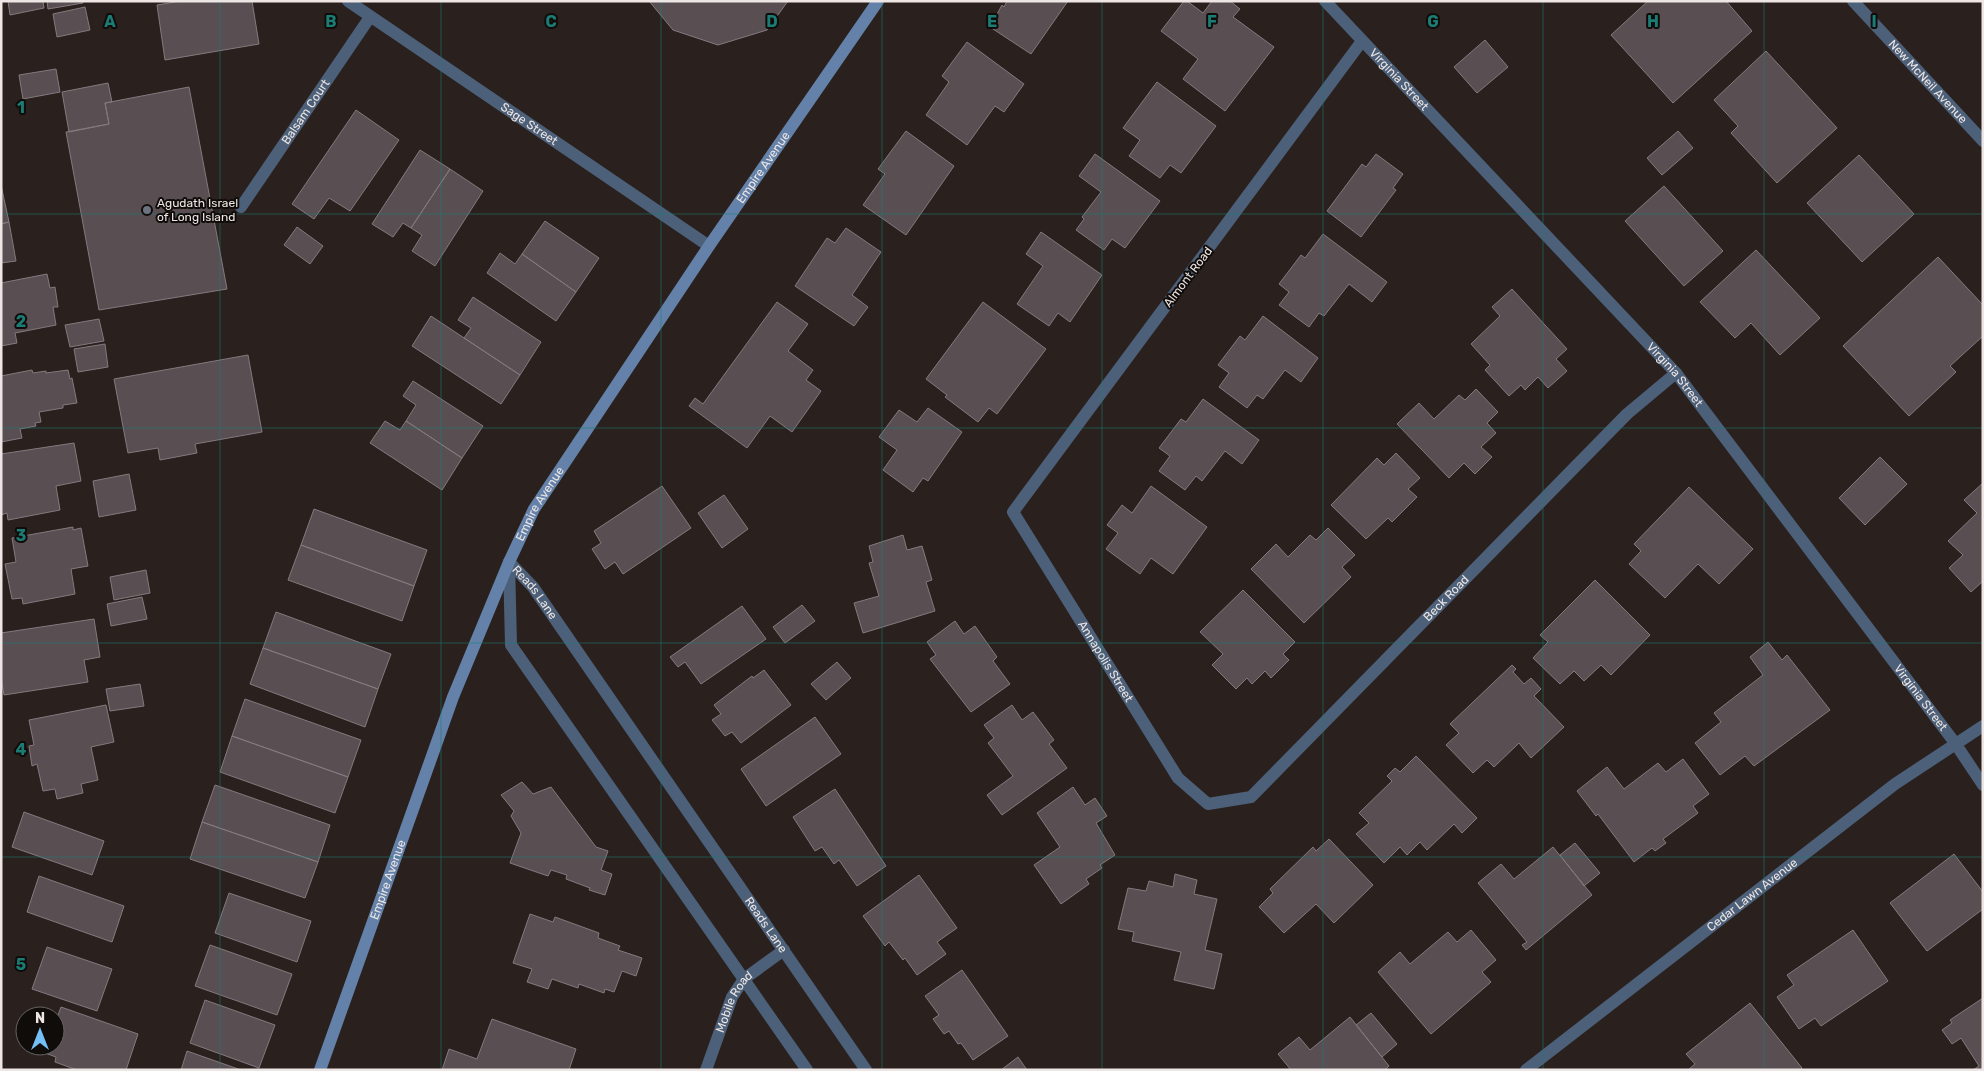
<svg xmlns="http://www.w3.org/2000/svg" width="1984" height="1071" font-family="Rubik,sans-serif">
<rect width="100%" height="100%" fill="#2a211e"/>
<!-- building -->
<path fill="#594f53" stroke="#84797e" d="M8,1H43L44,8L10,15Z
M47,1H83V3L48,9Z
M181,1H252L259,44L165,60L157,5Z
M649,1H788L767,30L718,45L673,30Z
M1007,1H1068L1031,54L990,27L1002,5L1004,7Z
M1184,1H1187L1203,13L1212,1H1230L1240,9L1233,17L1274,47L1225,111L1183,79L1198,59L1161,31Z
M1648,1H1726L1752,31L1673,103L1611,35Z
M85,7L90,30L57,37L53,14Z
M1485,40L1508,67L1477,93L1454,67Z
M967,42L1024,84L1004,112L995,106L967,145L926,115L949,82L942,76Z
M1766,51L1837,128L1777,183L1731,133L1738,126L1714,100Z
M56,69L60,92L23,99L19,75Z
M1157,82L1216,126L1181,173L1170,165L1160,178L1129,156L1140,140L1123,128Z
M108,83L112,102L105,103L109,124L69,132L62,92Z
M189,87L227,289L99,310L66,132L109,124L105,103Z
M356,110L399,140L350,211L329,198L314,219L292,204Z
M906,131L954,166L906,235L863,205L885,174L878,169Z
M1678,131L1693,148L1662,175L1647,158Z
M420,150L450,169L411,228L403,223L393,237L372,224Z
M1095,154L1160,201L1125,248L1112,239L1104,250L1076,230L1084,219L1082,217L1101,192L1079,176Z
M1376,154L1403,174L1393,188L1396,190L1361,237L1327,211L1362,164L1366,167Z
M1859,155L1914,214L1862,262L1807,203Z
M450,169L483,191L435,266L412,251L422,235L411,228Z
M1,185L9,222L1,224Z
M1664,186L1723,251L1684,286L1625,221Z
M545,221L599,258L576,292L522,254Z
M9,222L16,261L1,263V224Z
M297,227L323,246L310,264L284,245Z
M846,228L881,252L852,295L868,307L854,326L795,286L827,238L835,243Z
M1041,232L1102,275L1070,322L1058,313L1049,326L1017,304L1043,266L1026,254Z
M1323,234L1387,282L1372,302L1349,284L1324,316L1319,313L1309,327L1279,305L1289,292L1279,284L1301,255L1305,258Z
M1756,250L1820,318L1780,355L1751,323L1735,338L1700,302Z
M500,253L515,264L522,254L576,292L556,321L487,273Z
M1938,257L1983,305V336L1950,366L1956,372L1909,416L1843,346Z
M47,274L50,288L55,287L58,307H53L56,325L15,333L17,343L1,346V283Z
M1512,289L1567,349L1556,359L1567,371L1548,388L1538,377L1525,390L1521,385L1509,396L1485,370L1490,365L1471,344L1500,316L1492,307Z
M473,297L541,342L520,375L464,338L471,328L458,320Z
M777,302L808,324L788,351L813,370L806,380L821,391L792,432L770,416L747,448L689,406L695,398L703,404Z
M983,302L1046,349L997,414L989,408L978,422L945,397L947,395L926,379Z
M431,316L520,375L501,404L412,346Z
M1263,316L1318,358L1301,382L1285,370L1263,399L1257,395L1247,408L1219,387L1229,373L1218,365L1240,336L1245,340Z
M99,319L104,341L70,347L65,325Z
M105,344L108,367L78,372L74,349Z
M248,355L262,432L195,444L197,453L160,460L158,448L128,453L114,379Z
M32,370L33,373L46,371V373L68,370L70,379L72,378L77,403L63,405V408L39,412L41,422L35,423L36,426L20,429L22,438L1,442V376Z
M413,381L483,426L462,458L406,421L416,405L403,396Z
M1476,389L1498,412L1487,423L1496,433L1481,447L1492,457L1475,474L1464,463L1449,478L1397,424L1419,403L1434,419L1459,395L1465,400Z
M1203,399L1259,440L1242,464L1225,451L1202,481L1196,476L1185,490L1159,471L1170,456L1159,448L1181,419L1186,422Z
M928,408L962,432L928,481L923,478L913,492L883,470L897,450L879,437L899,410L917,422Z
M385,421L400,430L406,421L462,458L442,490L370,443Z
M74,443L81,481L56,486L60,510L8,520L7,513L1,515V454Z
M1396,453L1420,478L1408,489L1417,497L1392,522L1388,518L1366,539L1331,505L1377,458L1384,465Z
M1880,457L1907,484L1865,525L1839,498Z
M129,474L136,510L99,517L93,481Z
M1983,483V581L1971,592L1949,568L1963,555L1948,541L1977,513L1964,500Z
M662,486L691,528L623,574L615,562L605,569L592,549L601,543L594,531Z
M1151,486L1207,527L1173,574L1151,558L1140,574L1106,549L1118,533L1107,525L1122,505L1132,513Z
M1689,487L1753,549L1719,584L1698,564L1665,598L1629,564L1641,551L1634,544Z
M724,495L748,529L722,548L698,513Z
M314,509L427,550L414,586L301,545Z
M73,527V530L81,528L88,566L71,569L75,594L23,604L22,598L12,599L5,564L16,562L12,538Z
M1328,528L1355,555L1342,567L1351,577L1304,623L1251,569L1276,544L1288,557L1310,535L1316,540Z
M903,535L907,550L922,546L932,580L926,582L935,611L863,633L854,603L879,596L869,563L873,562L869,546Z
M301,545L414,586L402,621L288,580Z
M146,570L150,593L114,600L110,577Z
M1595,580L1650,635L1611,675L1601,665L1584,681L1574,671L1560,684L1533,658L1548,642L1540,635Z
M1243,590L1295,642L1283,654L1289,660L1271,678L1265,671L1252,684L1247,678L1236,689L1212,665L1223,654L1200,632Z
M142,597L147,619L111,626L107,604Z
M802,605L815,621L785,643L773,627Z
M742,606L766,639L701,684L685,662L678,667L670,657Z
M276,612L391,654L378,689L263,648Z
M94,619L100,657L84,660L88,682L4,695L1,677V633Z
M955,621L964,634L975,626L997,657L993,661L1010,684L971,712L930,659L936,655L927,642Z
M1768,642L1782,660L1787,655L1830,710L1754,766L1745,756L1720,775L1695,743L1721,722L1714,713L1763,675L1750,657Z
M263,648L378,689L365,727L250,684Z
M837,662L851,678L826,700L811,684Z
M1512,665L1516,669L1513,672L1524,684L1531,678L1541,689L1534,696L1564,727L1531,758L1519,743L1494,767L1487,760L1473,773L1446,745L1459,733L1450,724Z
M764,670L791,705L741,743L732,732L725,736L712,720L721,714L714,705L752,676L753,678Z
M140,684L144,706L110,711L106,689Z
M245,699L361,740L348,777L232,736Z
M106,705L114,742L91,747L98,780L81,784L83,793L57,799L55,789L43,791L37,764L32,766L29,746L34,745L29,720Z
M1012,705L1022,720L1033,712L1054,740L1049,744L1067,768L1002,815L987,795L1013,776L988,743L994,738L984,725Z
M815,717L841,754L766,806L741,769Z
M232,736L348,777L335,813L220,772Z
M1416,756L1477,818L1462,833L1454,824L1427,850L1420,842L1407,855L1400,847L1384,863L1356,834L1369,823L1359,813L1392,781L1387,776L1395,768L1400,772Z
M1683,759L1709,794L1693,806L1698,813L1663,839L1666,843L1655,851L1652,848L1634,862L1598,814L1596,816L1577,791L1607,767L1624,789L1658,763L1666,772Z
M522,782L533,794L551,787L596,847L608,851L601,870L612,874L605,895L589,890L590,888L566,879L567,875L551,870L548,876L510,863L521,833L511,816L514,811L501,795Z
M215,785L330,825L318,862L202,822Z
M1073,787L1085,805L1095,798L1107,816L1096,823L1115,855L1100,865L1102,868L1086,879L1089,884L1061,904L1034,865L1060,847L1037,813Z
M835,789L886,866L857,886L839,860L834,864L822,847L815,851L793,817Z
M24,812L104,841L92,875L12,847Z
M202,822L318,862L305,898L190,859Z
M1329,839L1373,885L1334,923L1316,904L1284,933L1259,907L1273,893L1270,889L1313,847L1316,851Z
M1575,843L1600,873L1584,886L1560,855Z
M1553,847L1592,895L1526,950L1522,945L1527,942L1478,883L1501,864L1514,879Z
M1954,854L1983,892V909L1927,951L1890,903Z
M1175,874L1197,880L1194,894L1217,899L1205,950L1222,954L1214,989L1174,980L1181,952L1132,941L1134,932L1118,929L1128,888L1146,891L1149,881L1173,887Z
M919,875L957,928L937,942L946,954L917,975L905,958L903,960L889,942L885,946L863,916Z
M39,876L124,906L112,942L27,912Z
M229,893L311,921L297,962L215,933Z
M530,914L553,922L555,917L599,933L598,938L620,946L618,950L642,958L636,976L622,971L614,992L605,989L604,993L579,984L578,988L552,979L548,989L527,982L532,969L513,963Z
M1471,930L1496,960L1482,972L1491,982L1431,1034L1378,972L1400,952L1410,964L1448,932L1457,942Z
M1853,930L1888,981L1821,1026L1815,1018L1799,1029L1777,997L1794,985L1787,975Z
M210,945L292,974L277,1015L195,986Z
M47,947L112,969L97,1011L32,989Z
M962,970L1008,1036L973,1060L961,1043L958,1044L949,1031L944,1034L933,1019L939,1015L925,996Z
M1983,998V1070H1973L1979,1066L1961,1038L1952,1044L1942,1030L1952,1023L1950,1020Z
M205,1000L275,1025L259,1068L190,1043Z
M1750,1003L1802,1068L1800,1070H1688L1695,1064L1686,1054Z
M61,1007L138,1034L126,1070H77L55,1062L56,1057L45,1053L47,1046H55V1023Z
M1371,1013L1397,1044L1382,1057L1356,1025Z
M1350,1017L1389,1066L1385,1070H1291L1278,1054L1299,1037L1310,1050Z
M492,1019L576,1049L569,1070H442L449,1049L477,1059Z
M187,1051L241,1070H181Z
M1018,1057L1027,1070H1001Z"/>
<g fill="none" stroke-linecap="round" stroke-linejoin="round">
<!-- street -->
<g stroke="#4d6079" stroke-width="12">
<path id="s1" d="M348,1L709,246"/>
<path id="s2" d="M1325,1L1676,373L1955,743L1983,785"/>
<path id="s3" d="M1853,1L1983,141"/>
<path id="s4" d="M1362,41L1013,512L1178,778L1208,804L1251,797L1627,414L1676,373"/>
<path id="s5" d="M241,207L370,17"/>
<path id="s6" d="M509,562L533,587L866,1070"/>
<path d="M509,562L511,645L807,1070"/>
<path id="s7" d="M706,1070L732,997L744,979L784,950"/>
<path id="s8" d="M1526,1070L1895,784L1983,726"/>
</g>
<!-- secondary -->
<path stroke="#6482a9" stroke-width="12" id="s9" d="M320,1070L453,697L509,562L534,509L709,246L878,1"/>
</g>
<!-- grid -->
<path fill="none" stroke="#1a7c74" stroke-width="1" stroke-opacity="0.55" d="M220,1V1070M441,1V1070M661,1V1070M882,1V1070M1102,1V1070M1323,1V1070M1543,1V1070M1764,1V1070M1,214H1983M1,428H1983M1,643H1983M1,857H1983"/>
<!-- markers -->
<circle fill="#6b7280" stroke="#100c0a" stroke-width="2" cx="147" cy="210" r="5"/>
<g text-anchor="middle" stroke-width="4" stroke-linejoin="round" paint-order="stroke">
<!-- street labels -->
<g font-size="12" fill="#ede6e4" stroke="#100c0a">
<text dy="4" stroke="none"><textPath href="#s2" startOffset="108">Virginia Street</textPath></text>
<text dy="4" stroke="none"><textPath href="#s3" startOffset="110">New McNeil Avenue</textPath></text>
<text dy="4" stroke="none"><textPath href="#s5" startOffset="115">Balsam Court</textPath></text>
<text dy="4" stroke="none"><textPath href="#s1" startOffset="219">Sage Street</textPath></text>
<text dy="4" stroke="none"><textPath href="#s9" startOffset="1012">Empire Avenue</textPath></text>
<text transform="translate(1188 277) rotate(-53)" y="4">Almont Road</text>
<text dy="4" stroke="none"><textPath href="#s2" startOffset="512">Virginia Street</textPath></text>
<text dy="4" stroke="none"><textPath href="#s9" startOffset="608">Empire Avenue</textPath></text>
<text dy="4" stroke="none"><textPath href="#s6" startOffset="40">Reads Lane</textPath></text>
<text dy="4" stroke="none"><textPath href="#s4" startOffset="1261">Beck Road</textPath></text>
<text dy="4" stroke="none"><textPath href="#s4" startOffset="762">Annapolis Street</textPath></text>
<text dy="4" stroke="none"><textPath href="#s2" startOffset="918">Virginia Street</textPath></text>
<text dy="4" stroke="none"><textPath href="#s9" startOffset="202">Empire Avenue</textPath></text>
<text dy="4" stroke="none"><textPath href="#s8" startOffset="286">Cedar Lawn Avenue</textPath></text>
<text dy="4" stroke="none"><textPath href="#s6" startOffset="445">Reads Lane</textPath></text>
<text dy="4" stroke="none"><textPath href="#s7" startOffset="74">Mobile Road</textPath></text>
</g>
<!-- poi labels -->
<g font-size="12" fill="#ede6e4" stroke="#100c0a" text-anchor="start">
<text x="157" y="207">Agudath Israel<tspan x="157" dy="14">of Long Island</tspan></text>
</g>
</g>
<g font-size="16" text-anchor="middle" font-weight="bold" fill="#1a7c74" stroke="#100c0a" stroke-width="4" stroke-linejoin="round" paint-order="stroke">
<text x="110" y="27">A</text>
<text x="331" y="27">B</text>
<text x="551" y="27">C</text>
<text x="772" y="27">D</text>
<text x="992" y="27">E</text>
<text x="1212" y="27">F</text>
<text x="1433" y="27">G</text>
<text x="1653" y="27">H</text>
<text x="1874" y="27">I</text>
<text x="21" y="113">1</text>
<text x="21" y="327">2</text>
<text x="21" y="541">3</text>
<text x="21" y="755">4</text>
<text x="21" y="970">5</text>
</g>
<!-- border -->
<rect width="1984" height="1071" fill="none" stroke="#ede6e4" stroke-width="5"/>
<!-- north arrow -->
<g transform="translate(40 1031)"><circle r="24" fill="#100c0a" stroke="#686361"/>
<path d="M0-4L9 19L0 12L-9 19Z" fill="#74c0f6"/>
<text y="-8" font-size="14" font-weight="bold" text-anchor="middle" fill="#ede6e4">N</text>
</g>
</svg>
